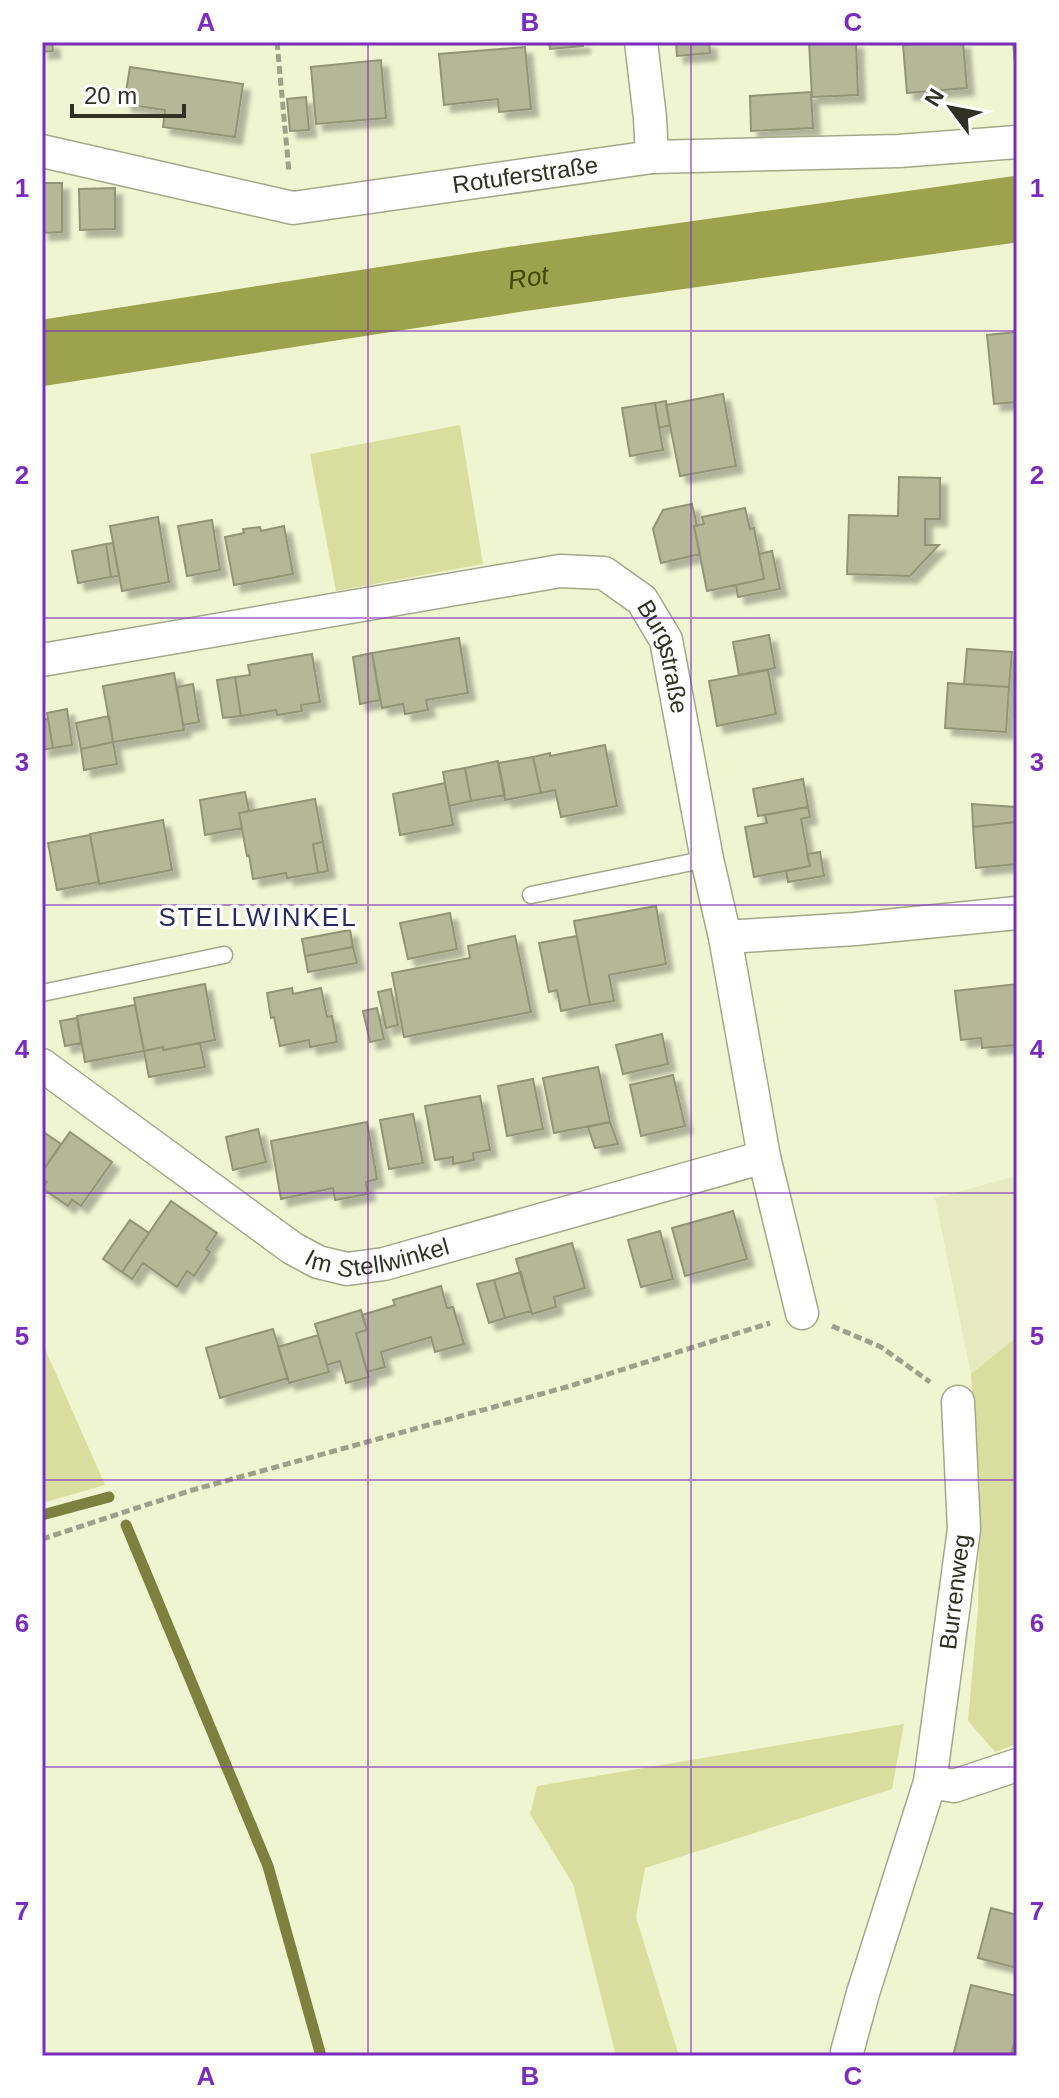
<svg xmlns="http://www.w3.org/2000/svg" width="1059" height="2098" font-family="Helvetica,sans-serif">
<defs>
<filter id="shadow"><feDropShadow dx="7" dy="7" stdDeviation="2" flood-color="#0004"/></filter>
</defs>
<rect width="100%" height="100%" fill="#eff4d1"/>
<!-- built -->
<path fill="#e5eac0" d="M1017,1176V1337L971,1374L935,1198Z"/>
<!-- green -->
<path fill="#d8de9e" d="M460,425L483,564L336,591L310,454Z
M1017,1337V1744L995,1752L968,1721L978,1609L980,1489L971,1374Z
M42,1342L105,1485L42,1503Z
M904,1724L892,1789L645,1868L636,1917L679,2056H616L573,1884L530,1814L537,1786Z"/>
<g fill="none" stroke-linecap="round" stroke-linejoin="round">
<!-- stream -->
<path stroke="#7c8140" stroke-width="11" d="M42,1515L109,1497
M126,1525L268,1866L321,2056"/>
<!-- river -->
<path stroke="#9ca34c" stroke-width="66" id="s1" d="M42,353L517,279L1017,209"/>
</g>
<!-- building -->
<path fill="#b4b897" stroke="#929575" stroke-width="2" filter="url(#shadow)" d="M42,42H52L53,51L42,52Z
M549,42H583V46L550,49Z
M676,42H709L710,53L677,56Z
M809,42H856L858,95L812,97Z
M941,42H963L967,88L907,93L903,45Z
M1013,42H1017V63H1015Z
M525,47L531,109L499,112L498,99L444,105L439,54Z
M381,60L386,118L316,124L311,67Z
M130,67L243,84L235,137L163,127L165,110L124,104Z
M811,92L813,128L751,131L750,96Z
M306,97L309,130L290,131L287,99Z
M42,183H62V232L42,233Z
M115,188V229L80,230L79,189Z
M1017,332V402L994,404L987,335Z
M723,394L736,466L680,476L666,405Z
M666,401L670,425L659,428L655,403Z
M655,403L663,450L630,456L622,408Z
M899,477L940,478V519H925V545H939L910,576L847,574L849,515L898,516Z
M692,504L697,526H694L700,554L661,563L653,529L663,510Z
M745,508L750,529L754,528L764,579L707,591L694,526L704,524L702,517Z
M158,517L169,582L122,591L110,526Z
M212,520L220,570L187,576L178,526Z
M284,526L293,574L234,585L225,537L244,533L243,529L260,527L261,531Z
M113,543L119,576L111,577L106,544Z
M106,544L111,577L78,583L72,551Z
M772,551L780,589L738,597L736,585L764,579L759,554Z
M769,635L775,668L739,675L733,642Z
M459,638L468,693L426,700L428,710L405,714L403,704L382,708L372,653Z
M967,649L1012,652L1009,687L964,684Z
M372,653L380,700L360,704L353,657Z
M312,654L320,702L301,705L302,711L277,715L276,710L241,716L235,677L250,675L248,665Z
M768,670L776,714L717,726L709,681Z
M174,673L184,730L113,742L103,686Z
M235,677L241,716L223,718L217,680Z
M948,683L1009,687L1006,732L945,728Z
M193,684L199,722L183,725L177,687Z
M67,709L72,745L53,748L47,713Z
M109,716L113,742L81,749L76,723Z
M48,719L53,748L42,750V720Z
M113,742L117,764L84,770L81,749Z
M605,745L617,806L561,817L555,790L541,793L533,757L550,753V756Z
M533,757L541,793L505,800L498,763Z
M498,761L505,795L471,801L465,768Z
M465,768L471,801L449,806L443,772Z
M803,779L808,807L758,816L753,789Z
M445,783L453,825L400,835L393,794Z
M245,792L249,811L239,813L242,828L205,835L200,800Z
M315,799L323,842L313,844L318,873L287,878L286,873L253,879L249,855L247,856L239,813Z
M972,804L1016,807L1015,822L973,827Z
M808,807L810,817L801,819L810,866L754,877L745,827L767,823L765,815Z
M163,820L172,870L99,884L90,834Z
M1015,822L1017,830V864L976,868L973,827Z
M90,835L99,882L57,890L48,843Z
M323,842L328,871L318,873L313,844Z
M820,852L824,876L788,882L786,871L810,866L807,854Z
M656,906L666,964L609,975L614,1001L590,1005L574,921Z
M450,913L457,949L408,959L400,923Z
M350,930L353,947L305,956L302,939Z
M515,936L531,1012L404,1037L392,973L470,958L468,946Z
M577,936L590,1005L561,1011L557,990L549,992L539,943Z
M353,947L357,963L308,972L305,956Z
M205,984L215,1040L163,1050V1047L144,1051L134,998Z
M1017,984V1045L982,1048L981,1038L961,1040L955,991Z
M292,988L293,994L321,988L327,1017L332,1016L337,1042L310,1047L309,1040L280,1046L274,1017L271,1018L267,993Z
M391,989L398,1025L386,1028L378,992Z
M135,1005L144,1051L85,1062L77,1016Z
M377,1008L384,1039L370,1042L363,1011Z
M77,1018L81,1043L65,1046L60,1021Z
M662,1034L668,1064L623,1074L616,1045Z
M200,1043L205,1067L149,1077L144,1051L163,1047V1050Z
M598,1067L610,1122L554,1133L543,1078Z
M673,1075L685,1126L641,1136L630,1085Z
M533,1079L543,1129L507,1136L498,1086Z
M480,1096L490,1150L473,1153L474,1160L453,1164V1157L435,1160L425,1106Z
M413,1114L423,1163L389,1169L380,1120Z
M367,1122L377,1179L366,1182L368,1194L335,1200L333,1188L281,1199L271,1141Z
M610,1122L618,1144L595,1148L588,1127Z
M258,1129L266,1162L233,1170L226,1137Z
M42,1131L61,1144L42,1172Z
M70,1132L112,1162L81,1206L72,1200L68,1206L42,1188L47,1182L42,1179V1172Z
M171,1201L217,1233L206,1249L210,1252L194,1276L187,1271L177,1287L143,1263L132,1279L122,1272Z
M733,1211L747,1259L685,1276L672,1228Z
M130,1220L149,1233L122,1272L103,1259Z
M660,1231L673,1279L641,1287L628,1240Z
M572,1243L585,1288L554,1297L556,1307L532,1314L516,1259Z
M521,1272L531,1311L505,1318L494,1280Z
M494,1280L505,1318L489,1323L477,1284Z
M441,1286L447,1308L453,1307L464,1344L435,1352L431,1337L381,1352L385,1367L367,1372L356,1333L367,1330L362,1315L395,1305L393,1300Z
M361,1310L367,1330L356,1333L369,1377L346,1383L340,1361L327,1365L315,1324Z
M273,1329L288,1378L220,1398L206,1348Z
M318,1335L329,1372L289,1383L278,1347Z
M991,1908L1017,1915V1968L978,1958Z
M971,1985L1017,1996V2031L1011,2056H953Z"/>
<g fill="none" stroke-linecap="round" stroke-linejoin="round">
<defs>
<path id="lane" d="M531,895L707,859
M42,993L224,955"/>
<g id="street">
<path d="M641,42L650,118L652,157"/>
<path id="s2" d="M42,151L293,208L652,157L899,151L1017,142"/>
<path id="s3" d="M42,660L560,571L604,573L642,600L666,640L707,859L725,937L764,1157L802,1313"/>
<path d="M725,937L855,929L1017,913"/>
<path id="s4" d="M42,1065L292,1248L318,1262L347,1269L384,1264L764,1157"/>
<path d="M958,1402L964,1529L930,1782L954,1786L1017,1765"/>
<path d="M847,2052L863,1993L930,1782"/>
</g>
</defs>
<!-- lane casing -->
<use href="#lane" stroke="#a4a888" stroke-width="19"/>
<!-- street casing -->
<use href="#street" stroke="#a4a888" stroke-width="35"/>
<!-- path -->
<path stroke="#9ea188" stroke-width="5" stroke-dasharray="8 4" stroke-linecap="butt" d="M277,42L289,172
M832,1326L881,1347L930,1382
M42,1539L189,1491L570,1386L770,1323"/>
<!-- lane -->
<use href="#lane" stroke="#fff" stroke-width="16"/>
<!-- street -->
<use href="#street" stroke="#fff" stroke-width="32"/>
</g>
<!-- grid -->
<path fill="none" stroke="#7b2cbf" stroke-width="2" stroke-opacity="0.55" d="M368,42V2056M691,42V2056M42,331H1017M42,618H1017M42,905H1017M42,1193H1017M42,1480H1017M42,1767H1017"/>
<g text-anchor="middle" stroke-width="7" stroke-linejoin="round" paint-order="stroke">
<!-- street labels -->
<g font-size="24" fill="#303124" stroke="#fff">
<text dy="8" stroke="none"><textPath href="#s2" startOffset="492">Rotuferstraße</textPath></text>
<text dy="8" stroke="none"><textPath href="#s3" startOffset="678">Burgstraße</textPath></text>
<text dy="8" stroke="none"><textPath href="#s4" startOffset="400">Im Stellwinkel</textPath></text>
<text transform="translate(955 1592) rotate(-83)" y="8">Burrenweg</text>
</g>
<!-- water labels -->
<g font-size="26" font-style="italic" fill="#444701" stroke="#fff">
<text dy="9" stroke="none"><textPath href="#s1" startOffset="492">Rot</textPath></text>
</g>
<!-- neighbourhood labels -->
<g font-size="26" letter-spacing="2" fill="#282a64" stroke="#fff">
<text x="258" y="926">STELLWINKEL</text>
</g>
</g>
<!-- border -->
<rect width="1059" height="2098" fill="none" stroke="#ffffff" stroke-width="88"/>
<!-- north arrow -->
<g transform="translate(951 108) rotate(302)" stroke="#ffffff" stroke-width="6" paint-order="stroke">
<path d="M0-6L14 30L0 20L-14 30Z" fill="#303124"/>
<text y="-12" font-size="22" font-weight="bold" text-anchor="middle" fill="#303124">N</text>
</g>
<!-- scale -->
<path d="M72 104v12h112v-12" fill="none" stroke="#303124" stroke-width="4"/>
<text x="84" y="104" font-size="24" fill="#303124" stroke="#ffffff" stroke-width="6" paint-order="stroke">20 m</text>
<rect x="44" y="44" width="971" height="2010" fill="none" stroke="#7b2cbf" stroke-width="3"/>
<g font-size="26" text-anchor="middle" font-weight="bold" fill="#7b2cbf">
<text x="206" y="31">A</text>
<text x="530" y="31">B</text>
<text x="853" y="31">C</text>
<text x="22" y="197">1</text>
<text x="1037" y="197">1</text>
<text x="22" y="484">2</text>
<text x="1037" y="484">2</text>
<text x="22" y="771">3</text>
<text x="1037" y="771">3</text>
<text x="22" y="1058">4</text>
<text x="1037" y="1058">4</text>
<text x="22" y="1345">5</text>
<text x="1037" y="1345">5</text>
<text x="22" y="1632">6</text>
<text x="1037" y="1632">6</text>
<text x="22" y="1920">7</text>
<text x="1037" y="1920">7</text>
<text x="206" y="2085">A</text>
<text x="530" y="2085">B</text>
<text x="853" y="2085">C</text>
</g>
</svg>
